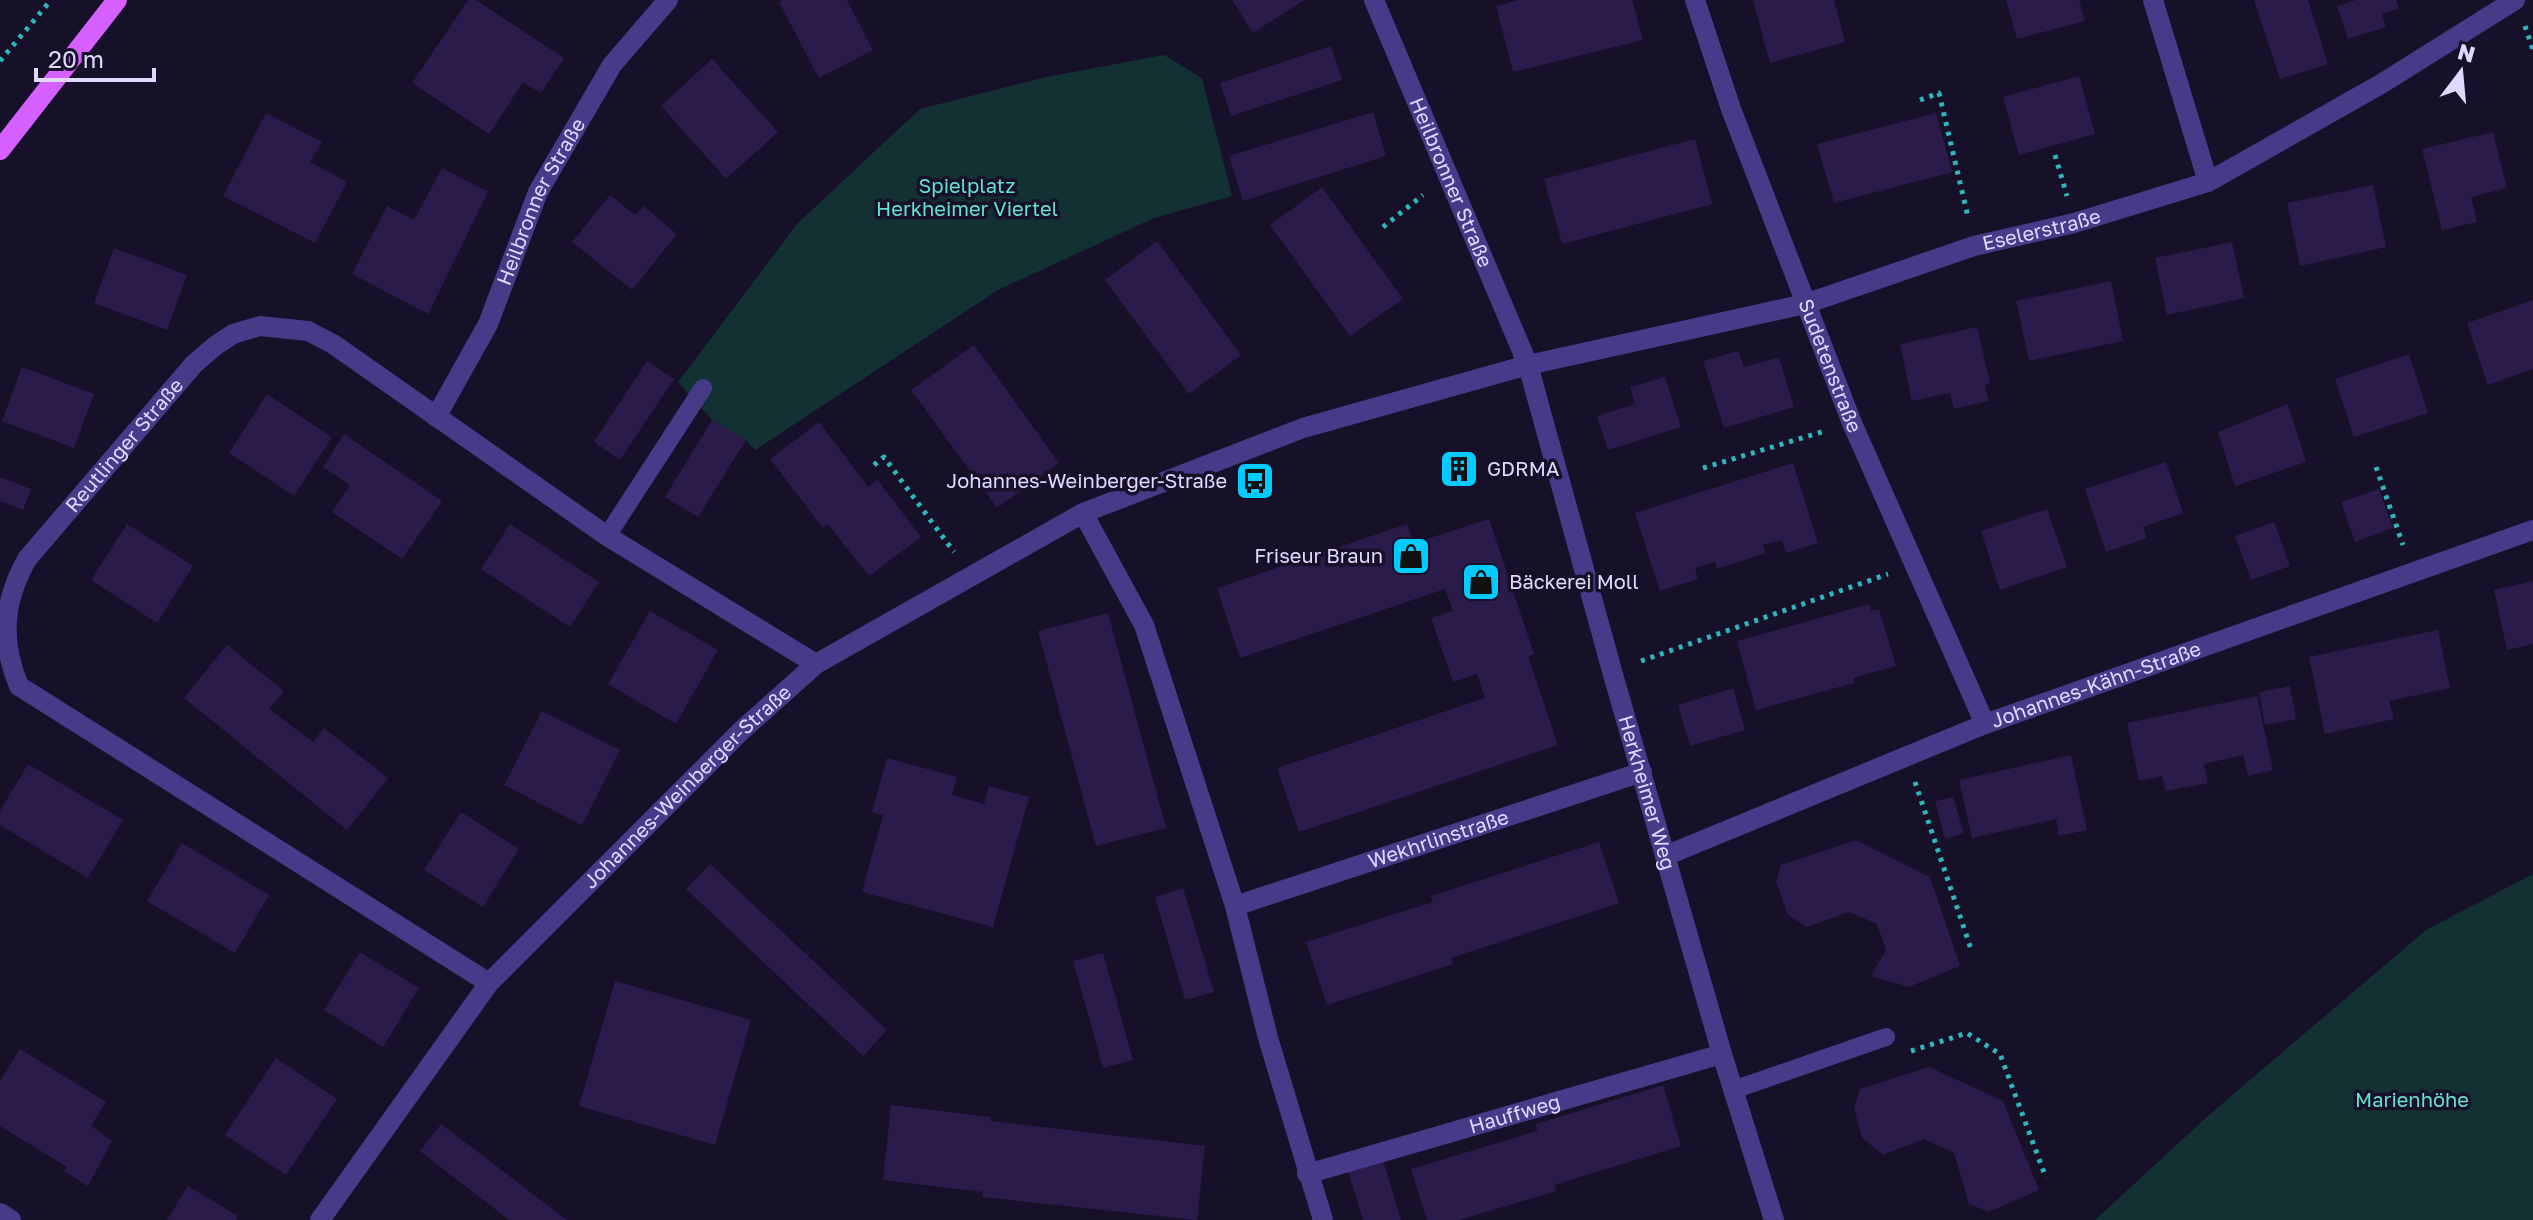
<svg xmlns="http://www.w3.org/2000/svg" width="2533" height="1220" font-family="'Golos Text',sans-serif">
<rect width="100%" height="100%" fill="#171029"/>
<!-- green -->
<path fill="#133133" d="M1164,55L1202,78L1232,196L1154,218L998,290L755,450L746,440L712,420L678,382L798,223L920,109L1046,77Z
M2533,874V1220H2095L2209,1115L2426,930Z"/>
<!-- building -->
<path fill="#2a1b4b" d="M468,0H476L564,58L541,93L523,82L489,134L412,83Z
M782,0H847L873,50L819,78L779,2Z
M1232,0H1304L1253,33Z
M1518,0H1632L1643,40L1513,72L1496,6Z
M1753,0H1834L1845,42L1770,63Z
M2006,0H2079L2085,21L2017,39Z
M2254,0H2308L2328,64L2280,79Z
M2356,0H2396L2399,8L2382,14L2386,27L2348,39L2337,6Z
M1331,46L1342,80L1231,116L1220,83Z
M712,59L778,132L726,179L661,106Z
M2079,76L2095,134L2019,155L2003,97Z
M1373,112L1386,156L1243,201L1229,156Z
M266,113L322,142L310,162L347,182L315,243L223,196Z
M1936,113L1952,172L1834,203L1817,144Z
M2493,132L2507,188L2471,197L2477,222L2442,230L2422,149Z
M1695,139L1712,204L1562,244L1544,179Z
M442,168L488,192L428,314L352,274L387,206L414,220Z
M2373,185L2386,247L2300,266L2287,203Z
M1322,187L1403,299L1350,336L1270,225Z
M610,195L635,215L643,206L677,234L632,290L572,242Z
M1157,241L1241,355L1189,394L1105,280Z
M2232,242L2244,298L2167,315L2155,258Z
M114,248L187,275L167,330L94,303Z
M2111,281L2123,341L2029,361L2016,301Z
M2533,300V369L2488,385L2467,323Z
M1977,327L1990,383L1985,385L1989,401L1954,409L1950,393L1912,401L1900,344Z
M974,345L1059,463L997,508L911,390Z
M1738,351L1744,367L1779,357L1794,407L1724,428L1703,361Z
M2409,354L2428,413L2354,437L2335,379Z
M647,361L674,379L620,460L594,442Z
M22,367L94,394L74,448L2,421Z
M1665,377L1681,427L1608,450L1597,416L1635,404L1630,387Z
M267,394L332,437L294,496L229,453Z
M2288,404L2306,462L2235,486L2218,432Z
M712,420L746,440L698,517L665,497Z
M819,422L868,487L877,479L921,537L869,576L828,524L823,528L770,459Z
M344,434L442,501L402,559L332,512L350,485L323,467Z
M1470,459L1474,471L1448,478L1444,467Z
M2166,462L2183,513L2143,527L2147,538L2106,552L2085,489Z
M1793,463L1818,543L1786,553L1782,540L1763,545L1766,553L1717,569L1715,562L1695,568L1698,579L1660,591L1635,513Z
M0,477L31,489L23,510L0,501Z
M2379,489L2393,528L2355,542L2341,502Z
M2047,509L2067,567L2000,590L1981,531Z
M1489,519L1534,654L1528,656L1558,745L1299,832L1277,768L1485,698L1477,674L1453,682L1431,618L1453,611L1445,589L1240,658L1217,588L1407,524L1414,543Z
M2274,522L2290,566L2251,580L2235,536Z
M127,524L193,566L157,623L91,580Z
M510,524L599,582L570,627L481,569Z
M2533,581V644L2507,650L2494,590Z
M1869,604L1871,611L1879,609L1896,666L1853,678L1854,683L1756,710L1737,641Z
M650,611L718,650L676,724L608,684Z
M1108,613L1166,828L1096,846L1038,631Z
M2438,630L2450,688L2389,701L2394,719L2325,734L2309,657Z
M227,645L284,691L269,709L313,742L324,728L388,778L347,830L184,698Z
M2290,686L2296,719L2265,725L2259,692Z
M1733,688L1745,730L1690,746L1678,705Z
M2257,696L2273,770L2248,776L2243,755L2204,764L2208,783L2166,791L2162,776L2139,781L2127,723Z
M542,711L620,750L582,825L504,785Z
M2071,755L2087,830L2059,836L2056,819L1972,838L1959,780Z
M887,758L957,777L952,795L984,804L989,786L1029,797L993,927L862,892L883,815L872,812Z
M28,764L123,820L88,878L0,825V811Z
M1953,797L1964,833L1945,839L1935,801Z
M461,812L519,849L483,907L424,870Z
M1856,840L1930,877L1960,966L1909,987L1871,976L1886,950L1877,924L1849,912L1807,927L1788,915L1776,882L1781,865Z
M1599,842L1619,903L1451,958L1453,964L1327,1005L1306,942L1433,902L1431,896Z
M182,843L269,895L235,953L147,901Z
M710,864L887,1030L863,1056L686,889Z
M1183,888L1214,992L1185,1000L1155,897Z
M360,952L419,988L383,1047L324,1010Z
M1103,953L1133,1060L1103,1068L1073,961Z
M615,981L751,1020L715,1145L579,1106Z
M20,1049L106,1102L91,1126L112,1141L88,1186L64,1171L67,1167L0,1126V1081Z
M276,1058L337,1099L286,1175L225,1135Z
M1929,1067L2003,1101L2039,1190L1989,1212L1969,1204L1954,1153L1924,1139L1883,1155L1862,1138L1854,1108L1860,1089Z
M1663,1085L1681,1146L1554,1185L1556,1191L1459,1220H1427L1411,1169L1537,1131L1536,1124Z
M891,1105L991,1117V1121L1205,1146L1197,1220L982,1197L983,1192L883,1180Z
M441,1124L567,1220H509L420,1151Z
M1383,1160L1401,1220H1363L1348,1171Z
M188,1186L238,1216L235,1220H167Z"/>
<g fill="none" stroke-linecap="round" stroke-linejoin="round">
<!-- path -->
<path stroke="#2eb6bd" stroke-width="5" stroke-dasharray="4 6" stroke-linecap="butt" d="M2525,26L2533,50
M0,61L51,0
M1920,100L1939,93L1968,217
M2055,155L2067,196
M1383,227L1423,195
M874,465L884,457L954,552
M2376,467L2403,545
M1703,468L1825,431
M1641,661L1888,574
M1915,782L1972,952
M1911,1051L1967,1033L2000,1054L2046,1178"/>
<!-- lane -->
<path stroke="#463a89" stroke-width="18" d="M607,536L703,388
M1733,1090L1886,1037"/>
<!-- street -->
<g stroke="#463a89" stroke-width="20">
<path id="s1" d="M1374,0L1528,365L1612,671L1722,1054L1774,1220"/>
<path id="s2" d="M1695,0L1731,109L1852,423L1985,724"/>
<path d="M2153,0L2208,182"/>
<path id="s3" d="M436,417L488,324L538,192L612,65L668,0"/>
<path d="M1083,513L1144,625L1235,906L1268,1038L1323,1220"/>
<path id="s4" d="M1665,856L1985,724L2533,530"/>
<path id="s5" d="M1235,906L1642,772"/>
<path id="s6" d="M489,983L19,686C0,641 3,602 27,559L194,364L215,346L233,334L260,326L308,331L333,344L607,536L816,664"/>
<path id="s7" d="M1307,1174L1722,1054"/>
<path d="M0,1213L11,1220"/>
<path id="s8" d="M320,1220L489,983L741,731L816,664L1083,513L1303,428L1528,365L1805,304L1974,246L2074,223L2208,182L2381,84L2515,0"/>
</g>
<!-- primary -->
<path stroke="#d55fff" stroke-width="20" d="M0,150L117,0"/>
</g>
<!-- icons -->
<defs>
<symbol id="building-square" viewBox="-11 -11 22 22"><rect x="-9" y="-9" width="18" height="18" rx="4" fill="#04cbff" stroke="#171029"/><path d="M-4-6H4V6H1V3H-1V6H-4ZM-2.5-4.3h1.7v1.8h-1.7ZM.8-4.3h1.7v1.8H.8ZM-2.5-1h1.7V.8h-1.7ZM.8-1h1.7V.8H.8Z" fill="#111"/></symbol>
<symbol id="bus-square" viewBox="-11 -11 22 22"><rect x="-9" y="-9" width="18" height="18" rx="4" fill="#04cbff" stroke="#171029"/><path d="M-5-6H5V4H4V6H2V4H-2V6H-4V4H-5ZM-3.5-4V0h7V-4ZM-3.5 1.2v1.5H-2V1.2ZM2 1.2v1.5H3.5V1.2Z" fill="#111"/></symbol>
<symbol id="shop-square" viewBox="-11 -11 22 22"><rect x="-9" y="-9" width="18" height="18" rx="4" fill="#04cbff" stroke="#171029"/><path d="M-5-2.5h2.3a2.7 3.5 0 0 1 5.4 0H5L5.5 6h-11ZM-1.5-2.5h3a1.5 2.3 0 0 0-3 0Z" fill="#111"/></symbol>
</defs>
<g fill-rule="evenodd">
<use href="#building-square" x="1437" y="447" width="44" height="44"/>
<use href="#bus-square" x="1233" y="459" width="44" height="44"/>
<use href="#shop-square" x="1389" y="534" width="44" height="44"/>
<use href="#shop-square" x="1459" y="560" width="44" height="44"/>
</g>
<g text-anchor="middle" stroke-width="7" stroke-linejoin="round" paint-order="stroke">
<!-- street labels -->
<g font-size="20" fill="#e1d8ff" stroke="#171029">
<text dy="7" stroke="none"><textPath href="#s1" startOffset="198">Heilbronner Straße</textPath></text>
<text dy="7" stroke="none"><textPath href="#s3" startOffset="240">Heilbronner Straße</textPath></text>
<text dy="7" stroke="none"><textPath href="#s8" startOffset="2056">Eselerstraße</textPath></text>
<text dy="7" stroke="none"><textPath href="#s2" startOffset="390">Sudetenstraße</textPath></text>
<text dy="7" stroke="none"><textPath href="#s6" startOffset="838">Reutlinger Straße</textPath></text>
<text dy="7" stroke="none"><textPath href="#s4" startOffset="464">Johannes-Kähn-Straße</textPath></text>
<text dy="7" stroke="none"><textPath href="#s8" startOffset="570">Johannes-Weinberger-Straße</textPath></text>
<text dy="7" stroke="none"><textPath href="#s1" startOffset="840">Herkheimer Weg</textPath></text>
<text dy="7" stroke="none"><textPath href="#s5" startOffset="214">Wekhrlinstraße</textPath></text>
<text dy="7" stroke="none"><textPath href="#s7" startOffset="216">Hauffweg</textPath></text>
</g>
<!-- park labels -->
<g font-size="20" fill="#61e3d0" stroke="#171029">
<text x="967" y="193">Spielplatz<tspan x="967" dy="23">Herkheimer Viertel</tspan></text>
<text x="2412" y="1107">Marienhöhe</text>
</g>
<!-- poi labels -->
<g font-size="20" fill="#e1d8ff" stroke="#171029" text-anchor="start">
<text x="1487" y="476">GDRMA</text>
<text x="1227" y="488" text-anchor="end">Johannes-Weinberger-Straße</text>
<text x="1383" y="563" text-anchor="end">Friseur Braun</text>
<text x="1509" y="589">Bäckerei Moll</text>
</g>
</g>
<!-- north arrow -->
<g transform="translate(2461 72) rotate(16)" stroke="#171029" stroke-width="6" paint-order="stroke">
<path d="M0-6L14 30L0 20L-14 30Z" fill="#e1d8ff"/>
<text y="-12" font-size="22" font-weight="bold" text-anchor="middle" fill="#e1d8ff">N</text>
</g>
<!-- scale -->
<path d="M36 68v12h118v-12" fill="none" stroke="#e1d8ff" stroke-width="4"/>
<text x="48" y="68" font-size="24" fill="#e1d8ff" stroke="#171029" stroke-width="6" paint-order="stroke">20 m</text>
</svg>
